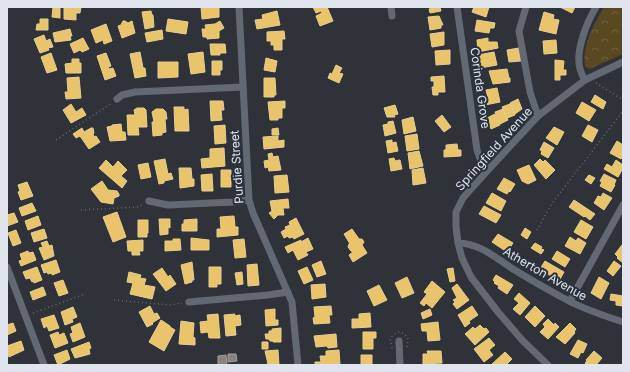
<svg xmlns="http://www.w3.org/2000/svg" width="630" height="372" font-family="Inter,sans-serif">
<defs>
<pattern id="park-crowns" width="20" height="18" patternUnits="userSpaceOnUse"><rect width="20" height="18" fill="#5a4821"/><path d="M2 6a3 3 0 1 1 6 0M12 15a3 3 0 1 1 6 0" fill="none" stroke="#716241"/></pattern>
</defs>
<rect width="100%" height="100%" fill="#2f3339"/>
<!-- park -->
<path fill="url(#park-crowns)" d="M604,7H623V54L589,69L585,66C582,45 594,24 604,7Z"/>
<!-- homes -->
<path fill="#e9c46a" stroke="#e6ce91" d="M53,7H60V18L52,17Z
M64,7H81L80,13H76V20L64,19Z
M201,7H219V17L202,19Z
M313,7H327L333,21L320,26L316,16L322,13L321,11L316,13Z
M433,7H440L441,11L430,13L429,9L433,8Z
M474,7H489L486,17L472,12Z
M560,7H575L572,13Z
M151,11L152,15H153L154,27L145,29L142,12Z
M277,11L280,25L257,29L255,20L263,19L262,15Z
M544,12L554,15L553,19L559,20L556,34L539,30Z
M439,16L443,25H441V28L430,30L428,17Z
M40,19H48V30H36L37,24H40Z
M168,19L188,22L186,34L166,31Z
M477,20L495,23L494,28H490L489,33L475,31Z
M123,21H125L128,23L132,21L135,33L122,38L118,26L121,25Z
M220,21L224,28L219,31V38L207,39V37H203L202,29H206L205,25L215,24Z
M106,24L112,41L104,44L103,40L96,43L91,30Z
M70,29L72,36H70L71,40L55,42L53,33Z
M162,30L163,39L147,42L145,33Z
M284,31L285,39H282V50H274V45H271V41H267V32Z
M444,32V45L432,47L430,34Z
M44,35L46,41L50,39L53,47L48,48L49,50L40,53L34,39Z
M83,38L89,49L82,52L80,50L74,53L70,44Z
M488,38V42H497L498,48L478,52L477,40Z
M556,40L557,53L544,54L543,41Z
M210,44H225L226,53H220V55H211Z
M519,48L521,61L509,62L507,50Z
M450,50V64L436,65L435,51Z
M140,52L143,68H145L146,76L135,78L130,54Z
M203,52L205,72L191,74L188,54Z
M494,52L497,65L480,68L478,55Z
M51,53L57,70L47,73L41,57Z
M106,53L111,66L108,67L109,69L113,68L116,76L105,80L97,56Z
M266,58L277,61L275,72L264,70Z
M72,59H79V63H81V73H66L65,64L72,63Z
M555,60L564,61L563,70H566V75H560V80H555Z
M212,61H222V70H220V75H212Z
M158,62H178V77L158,78Z
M336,65L342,68L339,73L343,74L339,83L328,78L330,73L332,74Z
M507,69L509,78H510V82L493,84L489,71Z
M444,76L445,92H438V95H433L432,87H434V81H431V77Z
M79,77L81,98L66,99L65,92H68L67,78Z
M264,78H275L276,95H274V97H264Z
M497,88L500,102L485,105L484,99L488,98L486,90Z
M595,95L606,102L603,109L591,102Z
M518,99L522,109L515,114L510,103Z
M210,101H223L224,110H221L222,120L211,121Z
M285,101V108H282V118H278V120H270L268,102Z
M582,102L596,110L589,121L576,113Z
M71,104L76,112L82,108L86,115L71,123L63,110Z
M510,104L515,115L507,118L502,107Z
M395,105L398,114L394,115L395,117H387L384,108Z
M174,107H184V110L188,109L189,131H175Z
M137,108H144L146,110L147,127H138L139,135H128L127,115H135L134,110Z
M156,109H163L166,112L167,119H165L166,132L162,133V135L153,136L152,122H154L152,112Z
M503,109L508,120L500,124L495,112Z
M495,114L500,125L491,129L487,118Z
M442,115L451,127L444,132L435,121Z
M413,117L416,131L404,134L402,120Z
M393,121L396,133L385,136L383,125L388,124V122Z
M121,124L122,132H125L126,140L110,141L107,127L112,126V125Z
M225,125L226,143L215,144L214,126Z
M588,125L598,130L592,142L582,136Z
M554,127L564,132L557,145L546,138Z
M82,128L84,132L91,128H93L94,133L93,134L94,137L96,136L100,142L89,149L80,136L76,138L73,134Z
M278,128L279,135H272V129Z
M417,134L419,149L407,151L405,136Z
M278,136V141L284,140V147L264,149L263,137Z
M392,140V143L396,142L398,151L388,153L386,141Z
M617,141L623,145L622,153L623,156L621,159L610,153Z
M544,142L554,148L548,158L541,154L542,151L540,150Z
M457,144L458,150H461V156L444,157V150H446V145Z
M224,148L225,166L202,168L201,159L210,158V149Z
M419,151L423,166L410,169L408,153Z
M272,153L273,157L278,156L281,170L269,171L268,167L265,168L264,161L269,160L268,154Z
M394,158L395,161L400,160L402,169L391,171L389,159Z
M165,159L168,174L171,173L173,179L164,181V183L159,184L154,161Z
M540,159L543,162L545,160L555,170L546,179L534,165Z
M106,160L113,167L118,161L127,170L121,176L127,181L122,188L99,168Z
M616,160L623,165V168L618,177L604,169L607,164L612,167Z
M148,163L151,177L141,179L138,165Z
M529,165L536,180L528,184L522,181L517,170Z
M179,168H191L192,179H194V186L180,188Z
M423,168L426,183L413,185L412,170Z
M221,170H231V187H221Z
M212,174L213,191H202L201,175Z
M604,174L616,180L614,185H615L611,192L600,186L602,182L600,181Z
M287,175L289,192L275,193L274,176Z
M589,175L595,178L591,184L585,180Z
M504,178L515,184L510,192L509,191L507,194L497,189Z
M102,181L108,190L117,191L119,194V196L114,198L113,204L101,202L91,189Z
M27,182L33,196L21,200L18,192L20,191L18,185Z
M492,193L506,201L501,211L486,203Z
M603,193L612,198L604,210L594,203L598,196L601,197Z
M288,199L289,208H283L284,215H278L274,219L269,213L272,211L270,201Z
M574,200L595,214L590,220L585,216L584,217L569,207Z
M32,203L36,211L22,216L19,208Z
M484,206L501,215L496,223L479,214Z
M117,212L126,237L113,242L103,217Z
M14,213L18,222L7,226V215Z
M38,216L41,225L28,230L25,221Z
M234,216L235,227H238V235L217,237V229H221L220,217Z
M296,218L304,234L294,239L293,237L289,238L288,236L284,238L281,232L286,229L285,227L290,225L289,222Z
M159,219H170V228L168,227V234L160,235Z
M197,219V231H182V224H184V220Z
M138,220H148V233H147V237H138Z
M581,220L593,227L586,239L574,232Z
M525,228L531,232L527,239L521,235Z
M44,229L47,238L34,242L31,233Z
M352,229L359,239H362L364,242L362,245L367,253L353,262L349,255L353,252L351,251L348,247L349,244H350L344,234Z
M16,230L21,243L13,246L8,233Z
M498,234L513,243L507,252L492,242Z
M570,237L576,241L578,238L586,243L580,254L565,246Z
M191,238L209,240V250H191Z
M308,238L313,249L306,252L308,255L298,260L293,250L288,253L285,247L301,240V242Z
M173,239H180L181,250L165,251V241H173Z
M244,239L246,257L235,258L233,240Z
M143,240V251H139L140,255H132V251H128L127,241Z
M47,241L49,246L52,245L54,256L44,260L39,248L43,247L41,243Z
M535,243L542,247L541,249L544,250L541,254L531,248Z
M622,245L623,246V263L617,258L618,257L615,254Z
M28,251L29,253L33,252L36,260L21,266L19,261L22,260L20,254Z
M557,251L570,259L565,267L552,259Z
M56,260L60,272L52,275V273L48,274L47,272L44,273L41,265Z
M321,261L326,274L317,277L312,265Z
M545,261L564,272L559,281L540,269Z
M614,261L621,266L613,276L607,271Z
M192,262L194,280H192V282L185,284L181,265Z
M257,264L259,285L248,286L247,265Z
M37,267L42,280L34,283V281L32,282L30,278L26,279L23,272Z
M209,267H221V284H217V287H209Z
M307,267L313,280L304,284L298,271Z
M162,268L168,277L170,275L176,284L166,291L153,274Z
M453,268L455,281L450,282L447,269Z
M129,272L141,275L140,278L146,279L144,285L155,287L152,299L130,294L133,283L127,282Z
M242,272L243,284L237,285L235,273Z
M496,275L513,285L507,294L498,288L499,286L494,283L495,282L493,280Z
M407,277L414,293L402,298L395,283Z
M599,277L609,283L601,299L591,293Z
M63,280L68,293L59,296L54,283Z
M432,281L445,292L432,308L426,303L424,306L420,303L427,294L424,292Z
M325,284L326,297L312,299L311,285Z
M457,284L469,300L457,309L453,304L455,302L453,300L457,298L452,288Z
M379,285L387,300L374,306L367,291Z
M43,287L46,295L33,300L30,292Z
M519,293L530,303L520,315L513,309L519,303L514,299Z
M611,294L623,296V306L616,305V301L610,300Z
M150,306L154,314L157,313L160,318L152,323L153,324L147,327L139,312Z
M331,306L332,315H329L330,323L314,324L313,318L315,317L314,307Z
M472,306L478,315L469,321L470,323L465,327L458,315Z
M535,306L545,316L535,327L525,317Z
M73,307L77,317L72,319L73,322L65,325L61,312Z
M275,309V320H278V325L266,326L265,310Z
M430,309L432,315L423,319L421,313Z
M370,313L371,327L352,328V319H359V314Z
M218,314L220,338H209L208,332L201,333L200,322L208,321L207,315Z
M235,314L234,316L240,315L241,325L235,326L236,335L226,336L224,315Z
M54,315L59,328L49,331L47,326L44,328L41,319Z
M548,319L554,325L555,323L559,327L548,339L540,332L545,327L543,324Z
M161,320L170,326V327L175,330L164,351L149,342Z
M181,321L194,323L193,337L195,338V345L179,344Z
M438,322L440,340L428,341L427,331H422L421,324Z
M13,323L16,331L7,335V325Z
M80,323L85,337L73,342L70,334L73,333L71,327Z
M570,323L576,329L574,332L575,333L565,344L556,337Z
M480,325L484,329L486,328L489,332L475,345L465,334L473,327L475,329Z
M281,328V342H273V341H270L269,339H266L265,334H269V331H272V329Z
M58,332L59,335L64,333L68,343L55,348L50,335Z
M363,332H376V338H373V349H363Z
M336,334L337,347L328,348L327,346L316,347L314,336Z
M489,338L495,345L489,350L493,355L484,362L474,349Z
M578,340L587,344L583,353L581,352L578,358L570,354Z
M21,341L24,350L9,357L8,355H7V346Z
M89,342L91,348L89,349L90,354L75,358L71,349Z
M262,342H268V349H262Z
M67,350L70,359L58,365L54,355Z
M278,350L279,365H263L268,364L265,351Z
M339,350L340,365H315V362H321L320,356H326V351Z
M427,351H441L442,363L423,364V354H428Z
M594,351L602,358L596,365H587L585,363L587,361L586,360Z
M505,352L512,359L506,365H491Z
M361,355H372V365H361Z"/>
<!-- industry -->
<path fill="#8a817c" stroke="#a49f9e" d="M228,354H236L237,361L228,362Z
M226,355L227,365H218V356Z"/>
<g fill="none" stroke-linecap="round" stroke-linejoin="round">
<!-- path -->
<path stroke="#656a72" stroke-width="1.5" stroke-dasharray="1 3" stroke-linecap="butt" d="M596,83L623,100
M56,140L112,103
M81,210L138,207L142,205
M537,230L553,202L623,111
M114,300L170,305L182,303
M33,313L85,294
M392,348L390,339L393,335L399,332L404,334L408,338L407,348"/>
<!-- minor -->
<path stroke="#626973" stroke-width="7" d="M239,7L249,200L253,213L292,302L298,365
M391,7L392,16
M457,7L477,150L481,161L489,169
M526,7L519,31L530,92L538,116
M585,80C583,77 581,73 580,69C575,51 587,22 596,7
M117,99L122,95L135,92L243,87
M149,201L168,205L233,202L249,200
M458,243C479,243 496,258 513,269C531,280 550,291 569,301C586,310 605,316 623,322
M7,267L44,365
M570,301L623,205
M189,302L268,295L288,292
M399,341L400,365
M548,365L523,341L498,312L471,277L462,258L458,243L456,227V212L463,198L489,169L538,116L585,80L623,62"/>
</g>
<g text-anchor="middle" stroke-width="4" stroke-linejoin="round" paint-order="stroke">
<!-- street labels -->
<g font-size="12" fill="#e0e4ec" stroke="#2b323d">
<text transform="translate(480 88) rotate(82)" y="4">Corinda Grove</text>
<text transform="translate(494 149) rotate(-48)" y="4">Springfield Avenue</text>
<text transform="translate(237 167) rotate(-94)" y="4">Purdie Street</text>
<text transform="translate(545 274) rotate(30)" y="4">Atherton Avenue</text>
</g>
</g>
<!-- border -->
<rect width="630" height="372" fill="none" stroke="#e0e4ec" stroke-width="16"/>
</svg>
